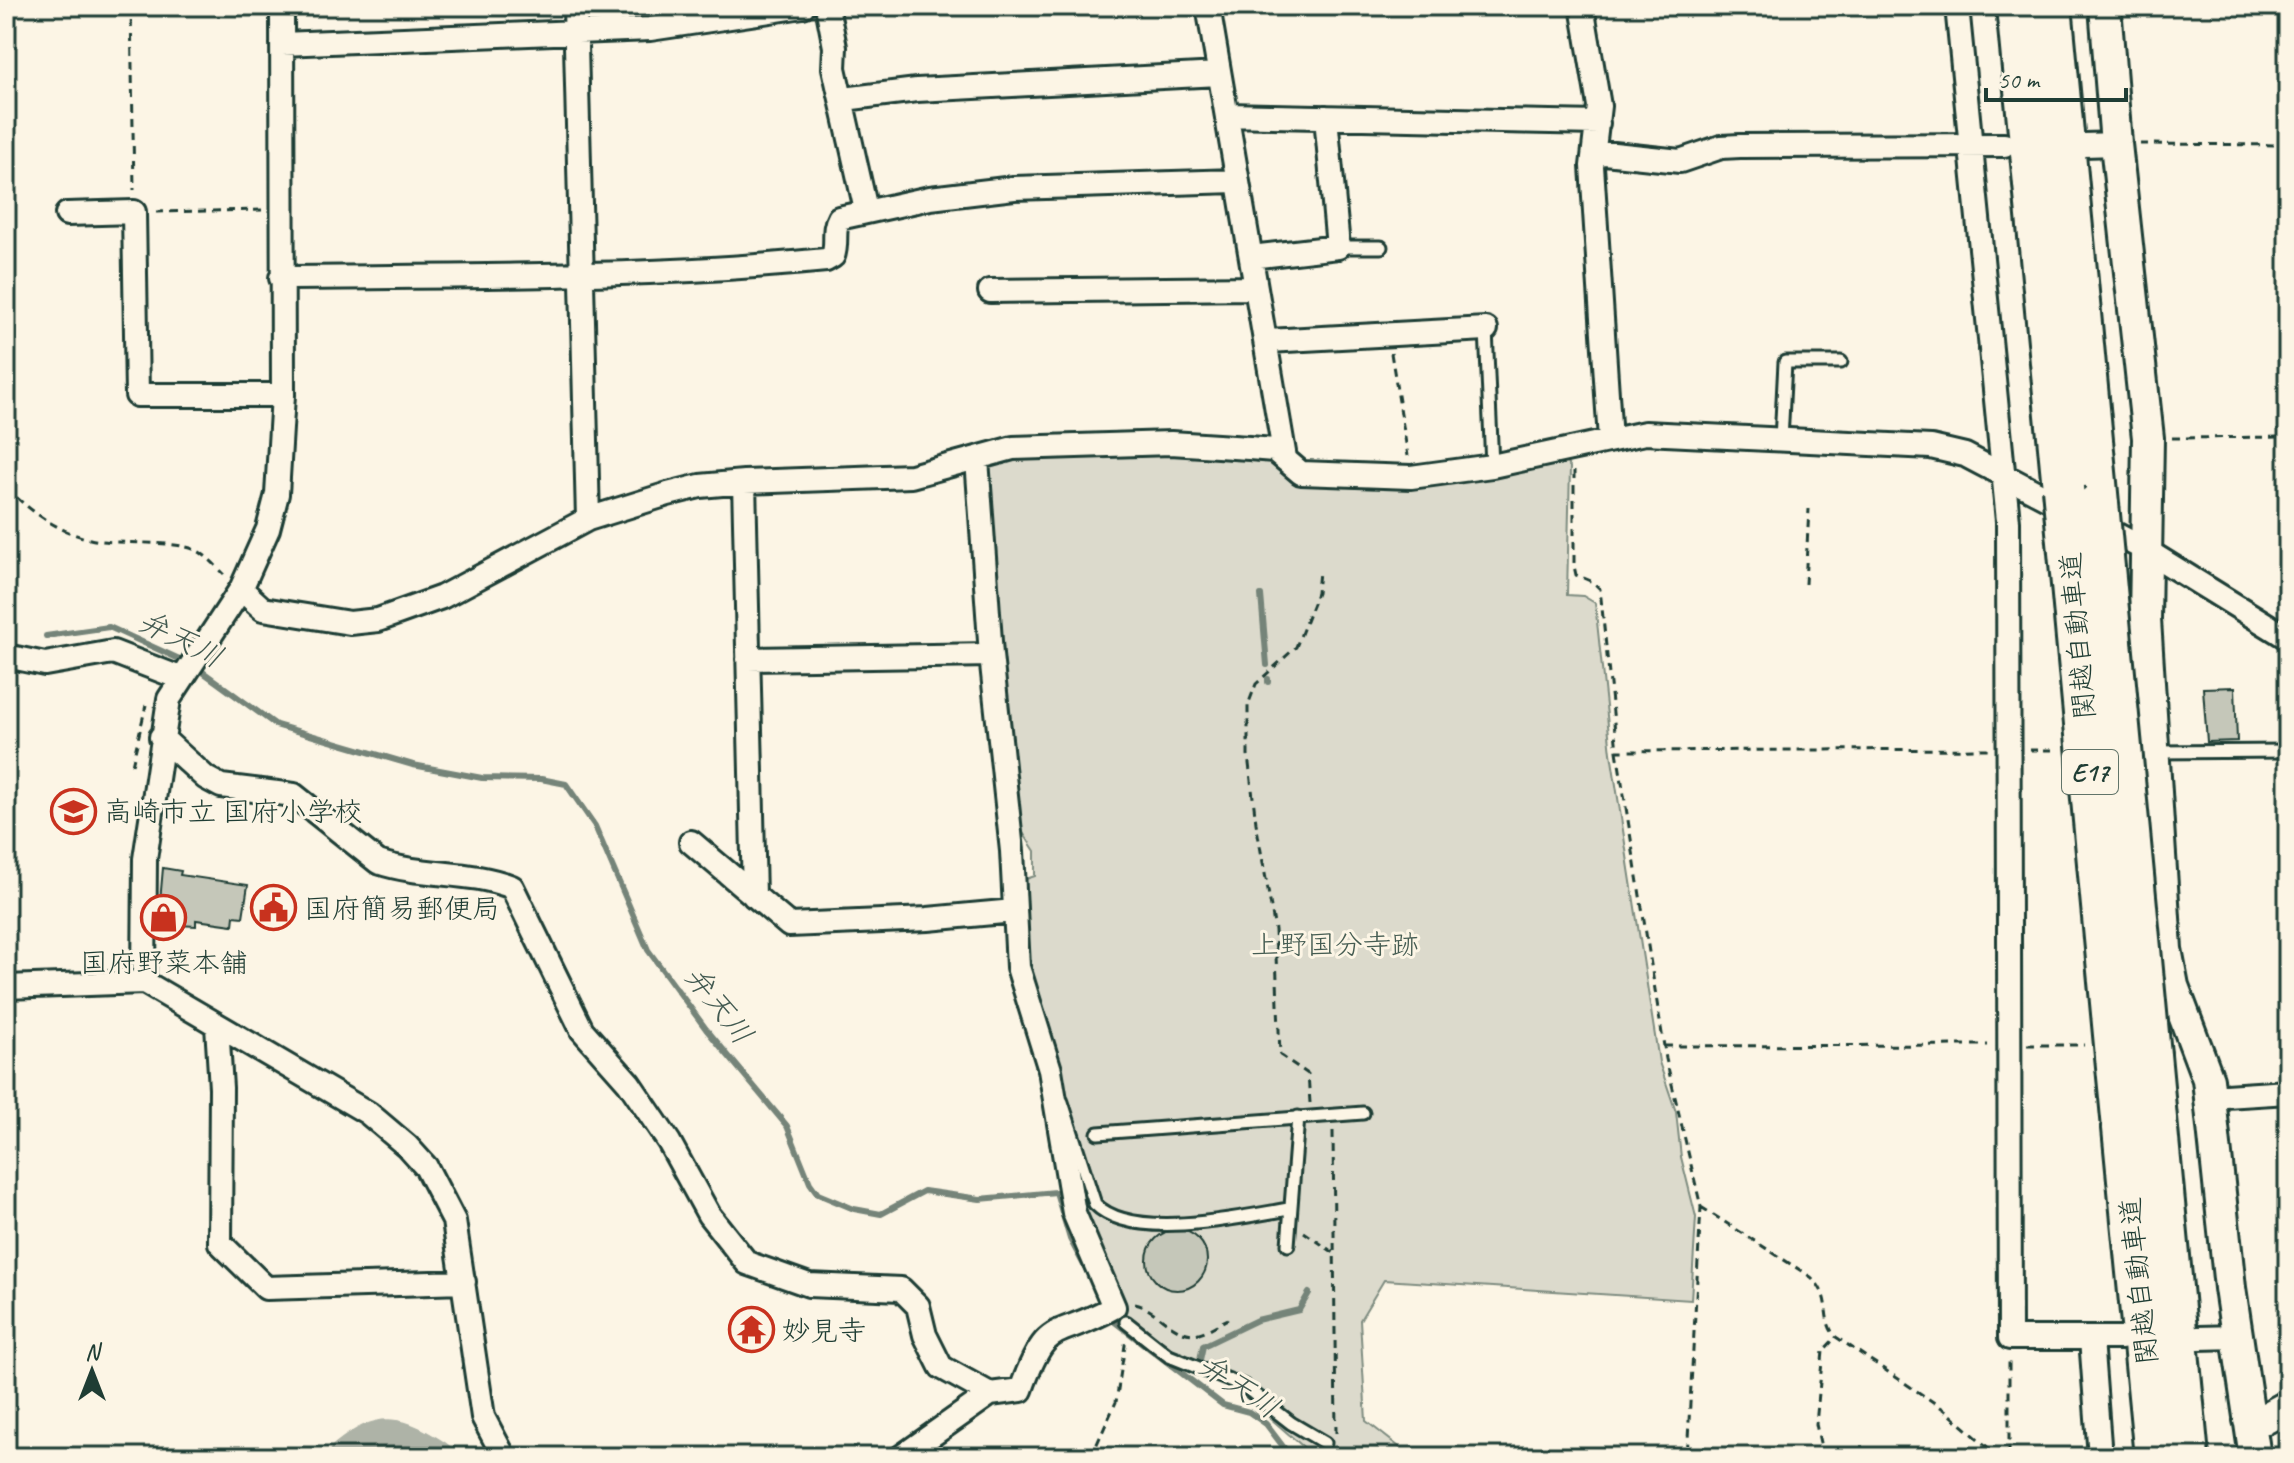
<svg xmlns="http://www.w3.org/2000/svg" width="2294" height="1463" font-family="Caveat,'Klee One',sans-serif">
<rect width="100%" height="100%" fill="#fcf5e5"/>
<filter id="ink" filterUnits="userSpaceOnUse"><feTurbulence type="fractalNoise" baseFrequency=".0125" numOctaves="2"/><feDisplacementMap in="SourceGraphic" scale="16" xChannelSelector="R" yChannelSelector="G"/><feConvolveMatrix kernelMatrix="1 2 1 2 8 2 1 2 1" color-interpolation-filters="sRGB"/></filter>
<g filter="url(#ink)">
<!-- green -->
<path fill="#dcdacc" stroke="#7e8c80" stroke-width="2" d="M1171,449L1267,461L1284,473L1564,460L1570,467L1567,595L1583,596L1595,603L1611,753L1659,1062L1676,1112L1681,1157L1696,1217L1691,1300L1384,1280L1360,1320L1366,1421L1412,1457H1315L1241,1393L1166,1359L1130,1329L1108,1290L1087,1236L1033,1007L1017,882L1035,876V851L1016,822L994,652L987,465L996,457Z"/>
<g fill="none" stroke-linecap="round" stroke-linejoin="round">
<!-- stream -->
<path stroke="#758479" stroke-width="6" d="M1261,595L1267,665
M46,636L109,627L186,662
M196,667L276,725L413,765L482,778L541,779L566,784L595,826L648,950L706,1029L787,1126L810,1183L818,1194L854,1209L881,1214L924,1191L980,1199L1056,1192L1070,1239L1094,1284
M1268,679V682
M1111,1314L1115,1322L1223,1405L1249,1412L1266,1424L1291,1457
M1199,1364L1203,1346L1257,1320L1299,1310L1309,1293"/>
<!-- river -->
<path stroke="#aeb3a7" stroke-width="34" d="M345,1457C383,1426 399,1433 437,1457"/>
</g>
<!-- building -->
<path fill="#c5c7b9" stroke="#1f3d34" stroke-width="2" d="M2235,687L2237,741L2207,742L2203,688Z
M163,868L181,871L180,875L248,885L243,917L234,916L233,925L196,920V926L158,924Z
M1147 1260a30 30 0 1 1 60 0a30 30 0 1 1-60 0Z"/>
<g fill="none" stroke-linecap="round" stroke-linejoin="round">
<defs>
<path id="lane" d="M1338,247H1381
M1486,329L1492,466
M1781,440L1785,362H1841
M2155,752L2288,751
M1062,1102L1095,1204C1132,1242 1240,1217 1289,1209
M1098,1133L1363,1113
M1288,1245L1298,1117
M1126,1322L1169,1356L1244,1386L1291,1423L1325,1443"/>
<path id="street" d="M575,6L588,519
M827,6L835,47L834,68L866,210
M1208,6L1285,458
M1582,6L1599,106L1592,166L1610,440
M1957,6L2008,521L2010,1338H2121
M282,44L650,29L803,6
M844,99L917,90L1219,74
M1228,115L1598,123
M2084,145L2116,144
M1595,152L1680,161L1721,147L1740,146L2004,145
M67,214L134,212L137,395H283
M1251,257L1338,247L1326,117
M281,278C463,276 645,278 826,260L833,256C838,243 832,230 839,218L930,198L1014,188L1236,181
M990,291L1255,288
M1268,341L1486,329
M744,482L754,896
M241,589L263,609L350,623L378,620L442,597L588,519L668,494L700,486L744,482L911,476L1013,448L1171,443L1249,448L1274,450L1301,473L1411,477L1492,466L1645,433L1931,447L1965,455L2144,549L2288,638
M6,656L45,664L113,652L180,678
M748,659L991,655
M161,737L206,778L221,786L294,795L378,862C422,877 469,870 512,887L582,1030L629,1083L669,1142L709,1215L747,1263L809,1285L901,1289L918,1306L925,1335L941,1367L990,1394
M691,842L789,925L928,919L1014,911
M144,982L145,859L169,699L241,589L268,529L277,494L283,395L282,6
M6,987L144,982L368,1113L407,1146L426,1167L454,1221L483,1417L504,1457
M217,1026L221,1088L220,1243L266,1288L464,1282
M2210,1097L2288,1092
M2198,1338L2237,1337
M2091,1339L2100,1457
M901,1457L990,1394L1021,1390C1048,1315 1054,1341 1114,1307L1074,1213L1050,1070L1018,967L1012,851L991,655L977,459"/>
<path id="secondary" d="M2105,6L2116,144L2148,438L2145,620L2166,949L2173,986L2208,1079L2230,1288L2255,1457
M2249,1420L2266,1418L2288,1406"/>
<path id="highway" d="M2017,6L2063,488
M2051,6L2098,504
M2150,1055L2188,1457
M2116,1056L2155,1457"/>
</defs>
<!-- lane casing -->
<use href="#lane" stroke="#1f3d34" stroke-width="17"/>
<!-- street casing -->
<use href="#street" stroke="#1f3d34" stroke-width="28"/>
<!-- secondary casing -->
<use href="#secondary" stroke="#1f3d34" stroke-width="36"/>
<!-- highway casing -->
<use href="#highway" stroke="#1f3d34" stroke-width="46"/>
<!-- path -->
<path stroke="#1f3d34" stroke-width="3" stroke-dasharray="8 6" stroke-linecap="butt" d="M131,6L134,190
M2140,144L2288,145
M156,212L264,210
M1391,353L1408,456
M2172,438L2288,437
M1574,471V566L1576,575L1593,582L1600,589L1617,751L1990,749
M6,488C31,511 56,531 90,539C119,546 179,538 201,553C210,559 217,567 224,574
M1805,584L1809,509
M2030,750H2058
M1617,751L1666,1059L1701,1207L1687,1457
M132,765L146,705
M2027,1045H2084
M1664,1046L1988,1045
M1310,1103L1308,1074L1280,1055L1275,930L1256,823L1248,755V705L1256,684L1296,647L1317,593L1319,571
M1333,1131L1336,1435
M1701,1207L1811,1277C1834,1299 1819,1318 1836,1337L1945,1410L1992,1451L2009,1453V1358
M1304,1232L1334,1253
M1135,1304C1157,1308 1175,1339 1199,1333C1208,1331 1219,1323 1228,1319
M1091,1457L1116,1402L1126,1339
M1823,1457L1816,1424L1823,1351L1836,1337"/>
<!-- lane -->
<use href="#lane" stroke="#fcf5e5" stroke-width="11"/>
<!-- street -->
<use href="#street" stroke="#fcf5e5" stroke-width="22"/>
<!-- secondary -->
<use href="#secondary" stroke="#fcf5e5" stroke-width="30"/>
<!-- highway -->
<use href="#highway" stroke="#fcf5e5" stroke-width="40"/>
<defs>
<path id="highway-bridge" d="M2063,488L2116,1056
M2098,504L2150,1055"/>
</defs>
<!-- highway-bridge casing -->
<use href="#highway-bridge" stroke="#1f3d34" stroke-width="46" stroke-linecap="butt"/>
<!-- highway-bridge -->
<use href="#highway-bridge" stroke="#fcf5e5" stroke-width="40"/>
</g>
</g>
<!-- icons -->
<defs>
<symbol id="school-ring" viewBox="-11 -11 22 22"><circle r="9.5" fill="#fcf5e5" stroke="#c8321e" stroke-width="1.5"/><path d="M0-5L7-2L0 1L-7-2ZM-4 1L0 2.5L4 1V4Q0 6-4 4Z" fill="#c8321e"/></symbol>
<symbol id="civic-ring" viewBox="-11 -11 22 22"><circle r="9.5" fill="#fcf5e5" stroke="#c8321e" stroke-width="1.5"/><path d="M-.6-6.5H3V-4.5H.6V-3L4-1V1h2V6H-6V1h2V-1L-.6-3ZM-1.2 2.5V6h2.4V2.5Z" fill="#c8321e"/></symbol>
<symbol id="shop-ring" viewBox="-11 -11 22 22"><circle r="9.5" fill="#fcf5e5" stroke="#c8321e" stroke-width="1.5"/><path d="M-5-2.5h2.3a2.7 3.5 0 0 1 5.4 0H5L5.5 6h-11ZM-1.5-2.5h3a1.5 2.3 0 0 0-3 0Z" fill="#c8321e"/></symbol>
<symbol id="temple-ring" viewBox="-11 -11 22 22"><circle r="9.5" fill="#fcf5e5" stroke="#c8321e" stroke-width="1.5"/><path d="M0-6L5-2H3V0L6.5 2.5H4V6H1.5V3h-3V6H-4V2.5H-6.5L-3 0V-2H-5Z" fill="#c8321e"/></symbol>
</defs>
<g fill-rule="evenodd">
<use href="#school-ring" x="48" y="786" width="51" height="51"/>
<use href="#civic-ring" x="248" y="882" width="51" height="51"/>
<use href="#shop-ring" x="138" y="892" width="51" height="51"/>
<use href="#temple-ring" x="726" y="1304" width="51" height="51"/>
</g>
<g text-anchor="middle" stroke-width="6" stroke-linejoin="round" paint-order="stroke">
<!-- shield labels -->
<rect fill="#fcf5e5" stroke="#617469" stroke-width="2" x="2062" y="750" width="56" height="44" rx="6"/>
<g font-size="26" font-weight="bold" fill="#1f3d34">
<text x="2090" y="781">E17</text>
</g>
<!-- street labels -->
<g font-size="28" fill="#1f3d34" stroke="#fcf5e5">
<text transform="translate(2077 636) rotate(-95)" y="10">関越自動車道</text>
<text transform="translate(2138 1281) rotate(-96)" y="10">関越自動車道</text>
</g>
<!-- poi labels -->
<g font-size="28" fill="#1f3d34" stroke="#fcf5e5" text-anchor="start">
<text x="104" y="821">高崎市立 国府小学校</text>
<text x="304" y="918">国府簡易郵便局</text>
<text x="164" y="972" text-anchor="middle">国府野菜本舗</text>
<text x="782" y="1340">妙見寺</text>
</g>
<!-- park labels -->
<g font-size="28" fill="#455c52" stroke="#fcf5e5">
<text x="1335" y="954">上野国分寺跡</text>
</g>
<!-- water labels -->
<g font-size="30" font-style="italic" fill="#435a51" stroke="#fcf5e5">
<text transform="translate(181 639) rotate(27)" y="10">弁天川</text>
<text transform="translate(719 1005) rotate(52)" y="10">弁天川</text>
<text transform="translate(1239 1386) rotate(34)" y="10">弁天川</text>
</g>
</g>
<!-- margin -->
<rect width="2294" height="1463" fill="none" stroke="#fcf5e5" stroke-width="32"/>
<rect x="16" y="16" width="2262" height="1431" fill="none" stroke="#1f3d34" stroke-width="3" filter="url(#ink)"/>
<!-- north arrow -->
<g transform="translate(92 1371)" stroke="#fcf5e5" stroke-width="6" paint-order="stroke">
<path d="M0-6L14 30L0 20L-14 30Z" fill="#1f3d34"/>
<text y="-12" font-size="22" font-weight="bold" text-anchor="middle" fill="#1f3d34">N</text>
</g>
<!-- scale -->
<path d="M1986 88v12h140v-12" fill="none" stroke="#1f3d34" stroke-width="4"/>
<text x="1998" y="88" font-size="24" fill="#1f3d34" stroke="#fcf5e5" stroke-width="6" paint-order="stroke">50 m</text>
</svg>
